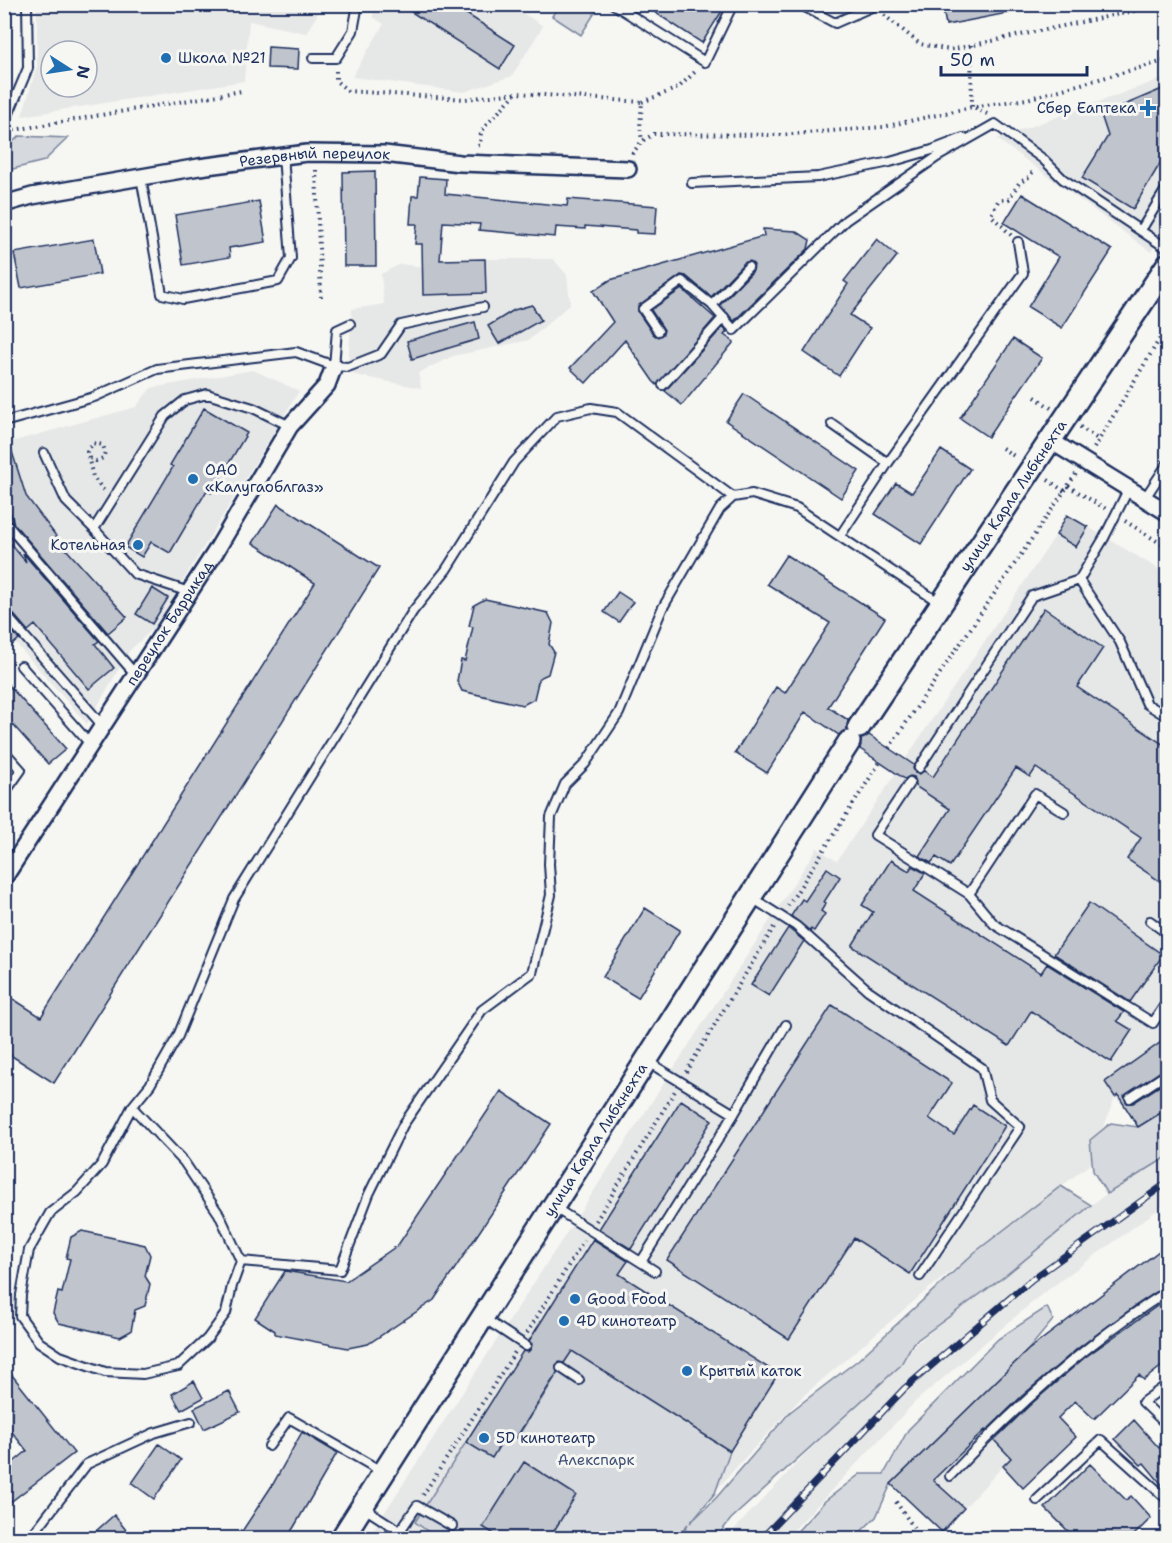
<svg xmlns="http://www.w3.org/2000/svg" width="1172" height="1543" font-family="'Shantell Sans',sans-serif">
<rect width="100%" height="100%" fill="#f6f6f2"/>
<filter id="ink" filterUnits="userSpaceOnUse"><feTurbulence type="fractalNoise" baseFrequency=".0167" numOctaves="2"/><feDisplacementMap in="SourceGraphic" scale="12" xChannelSelector="R" yChannelSelector="G"/><feConvolveMatrix kernelMatrix="1 2 1 2 8 2 1 2 1" color-interpolation-filters="sRGB"/></filter>
<g filter="url(#ink)">
<!-- built -->
<path fill="#e6e7e7" fill-rule="evenodd" d="M37,5V4L323,5L306,33L249,21L244,81L22,116L37,66ZM51,51H87V87H51Z
M374,5H510L543,26L512,76L464,92L352,77L384,24L373,17Z
M1167,77V224L1151,252L997,139Z
M485,259H553L567,275L570,304L529,340L453,356L418,373L421,388L355,375L348,367L352,309L384,304L381,274L401,264L422,267V260Z
M253,370L299,391L154,628L130,650L87,724L5,631L4,444L136,407L151,388Z
M1088,527L1167,574V1109L1138,1127L1127,1109L1115,1097L1090,1164L927,1290L803,1396L740,1463L675,1538H368L817,848L837,861L1056,535L1076,546Z
M1167,1151V1203L1042,1294L916,1401L786,1538H726L886,1370L1015,1259Z
M1167,1245V1298L1152,1307L1083,1363L1094,1377L1003,1466L942,1532L891,1484L1028,1350Z"/>
<!-- green -->
<path fill="#d6d9dd" stroke="#78849e" stroke-width="1.5" d="M559,5H586L596,11L581,35L552,16Z
M19,136L68,138L44,161L5,171V149Z
M1167,1109V1157L1107,1194L1093,1171L1090,1140L1111,1123L1138,1127Z
M1061,1186L1091,1205L1005,1276L913,1343L900,1366L731,1519L716,1538H680L688,1524L675,1538H437L415,1522L482,1417L517,1438L588,1325L590,1362L730,1451L715,1493L690,1523L716,1498L790,1412L858,1360L975,1252Z
M1047,1307L1053,1320L1028,1350L891,1484L876,1517L854,1538H791L825,1501L860,1474H884L908,1430L998,1339Z"/>
<!-- building -->
<path fill="#c0c4cd" stroke="#1b2f5e" stroke-width="1.5" d="M399,4H451L515,45L500,69Z
M642,4H713L722,11L702,43Z
M942,4H1013V12L946,25Z
M268,47L299,49L298,69L267,68Z
M1167,87V152L1133,209L1082,178L1108,136L1101,115Z
M375,171L376,266H344L343,172Z
M420,177L446,179L445,194L567,206L568,199L657,206L655,234L636,233V230L585,226V229L556,227L555,237L479,230L480,224L443,222L440,260L485,259L486,293L423,295L422,244H415L417,224H410L412,196H418Z
M1022,194L1112,250L1062,328L1028,307L1059,257L1004,223Z
M259,201L266,242L229,248L230,257L183,265L175,215Z
M763,229L796,231L810,240L808,249L734,321L720,305L753,271L754,265L750,261L744,263L711,297L686,276L681,275L638,306V312L653,334L658,337L663,334L664,330L651,310L682,289L715,318L657,385L653,381L625,340L586,383L570,368L613,322L593,291L610,280L764,236Z
M94,239L100,274L21,288L14,253Z
M877,239L897,256L850,315L870,328L839,376L804,352L848,284L844,281Z
M532,305L541,320L499,344L488,326L514,310Z
M475,322L479,339L412,359L407,341Z
M723,327L727,332L724,335L734,342L682,405L665,391Z
M1013,339L1042,358L988,437L960,418Z
M744,394L859,471L841,498L726,421Z
M204,408L247,433L211,493L207,490L170,553L151,542L142,557L125,547L173,467L170,465Z
M8,439L26,496L65,548L127,617L108,633L14,524L4,492V440Z
M941,450L970,469L921,544L875,514L896,483L912,493Z
M278,504L379,568L54,1083L4,1051V993L41,1017L315,583L253,543Z
M1067,515L1088,527L1076,547L1056,535Z
M4,536L26,562L23,553L99,641L95,644L114,668L89,689L35,625L28,631L9,609L4,607Z
M786,555L885,618L828,707L848,720L847,730L839,735L805,712L767,773L735,753L776,687L785,693L830,623L767,584Z
M152,588L168,598L152,624L136,614Z
M618,592L633,602L619,622L604,612Z
M485,599L548,613L553,623L549,644L554,652L548,674L539,678L534,699L523,705L462,691L457,681L461,660L465,661L473,627L469,626L474,605Z
M1044,608L1103,648L1077,687L1167,747V886L1127,859L1141,838L1036,768L1030,777L1016,768L950,866L936,857L931,863L919,856L950,809L915,786L916,782L914,777L910,776L905,779L860,749L861,739L869,735L914,765L913,768L915,773L919,774L924,771L933,777Z
M4,623L19,639L4,652Z
M4,680L66,749L48,764L4,715Z
M891,860L909,871L912,866L925,873L914,891L1041,973L1047,964L1124,1012L1117,1021L1132,1030L1111,1062L1031,1011L1009,1046L852,946L873,912L862,905Z
M827,868L840,877L824,902L826,903L821,911L825,914L814,931L811,929L810,931L791,916L802,899L805,901Z
M1089,903L1163,955L1130,1002L1054,954Z
M645,908L680,930L638,998L603,977Z
M788,928L804,941L769,996L751,985Z
M832,1005L952,1083L929,1118L954,1135L973,1105L1005,1126L910,1274L854,1238L789,1339L667,1260Z
M1167,1038V1067L1124,1096L1127,1103H1133L1167,1081V1109L1138,1127L1118,1095L1115,1097L1105,1082Z
M501,1091L551,1124L434,1300L368,1344L348,1348L275,1334V1331L255,1318L285,1271L346,1281L398,1245Z
M681,1100L712,1120L631,1249L599,1229Z
M82,1231L145,1245L150,1255L145,1276L150,1284L145,1306L135,1310L131,1331L120,1337L59,1323L53,1313L58,1292L62,1293L70,1259L66,1258L71,1237Z
M593,1239L628,1261L619,1274L778,1374L730,1451L572,1351L564,1363L559,1362L556,1365L557,1373L516,1438L507,1433L492,1458L466,1442L523,1351L528,1352L531,1349L532,1344L529,1341Z
M1167,1245V1285L1135,1306L1077,1349L1022,1396L986,1431L985,1430L933,1480L964,1508L942,1532L891,1484L1028,1350Z
M1167,1299V1362L1144,1380L1139,1375L1094,1419L1075,1401L1058,1418L1076,1437L1023,1488L1003,1466L1011,1458L994,1440L1030,1405L1084,1358Z
M4,1365L74,1453L4,1507V1470L27,1451L4,1422Z
M194,1381L203,1398L181,1410L172,1394Z
M229,1391L240,1412L204,1429L194,1408Z
M1134,1420L1159,1448L1167,1441V1491L1144,1463L1141,1465L1115,1439Z
M302,1432L337,1453L294,1527L286,1539H237L273,1484Z
M159,1444L181,1460L154,1499L132,1483Z
M524,1462L576,1495L549,1539H502L483,1527Z
M1090,1464L1126,1500L1131,1496L1151,1518L1130,1539H1076L1045,1508Z
M114,1515L126,1530L117,1539H87Z"/>
<g fill="none" stroke-linecap="round" stroke-linejoin="round">
<defs>
<path id="lane" d="M613,4L705,62L733,4
M799,4L835,23L878,4
M313,58H336L353,31L358,4
M4,125L28,68L27,4
M141,177L162,294L183,299L278,281L291,258L283,156
M692,183L818,177L890,162L932,150L963,138
M1141,230L1168,186
M712,305L734,330L846,220L937,157L995,124L1043,159L1063,179L1168,249
M658,331L643,309L682,281L712,305L748,267
M334,366L348,367L381,354L401,325L483,307
M663,385L724,317
M4,422L94,397L157,369L296,352L334,366L337,330L350,324
M832,424L888,463
M44,453L66,501L94,529
M1129,488L1104,538L1079,580L1120,642L1147,704L1168,717
M1145,498L1168,463
M4,521L135,674
M840,536L888,463L1023,273L1018,242
M189,592L135,574L94,529L165,416L185,400L207,394L253,408L290,426
M4,613L103,726
M21,666L91,745
M4,751L21,770L4,794
M919,768L1032,596L1079,580
M910,782L875,835L969,894L1035,794L1064,812
M969,894L994,924L1153,1023L1168,1000
M752,898L796,926L868,990L982,1068L990,1100L1020,1127L920,1276
M1150,921L1168,934
M1130,1098L1168,1073
M132,1107L150,1085L178,1036L234,899L413,611L446,570L514,462L557,416L591,408L617,412L733,497
M734,1114L786,1025
M555,1208L655,1271
M241,1261L219,1214L184,1162L132,1107L102,1164L77,1192L50,1213L29,1250L21,1295L20,1316L39,1342L60,1356L105,1372L143,1374L178,1366L207,1339L226,1313L232,1286L241,1261L340,1270L369,1194L403,1125L482,1010L532,973L551,895L549,864L551,817L565,784L585,764L619,713L662,609L720,509L733,497L752,494L797,508L940,603
M641,1262L734,1114L648,1062
M485,1319L526,1346
M561,1368L579,1380
M1168,1384L1143,1402L1168,1426
M269,1446L289,1418L381,1471
M950,1476C1015,1407 1087,1342 1168,1291
M1037,1500L1101,1440L1168,1500
M364,1508L400,1531L395,1538
M400,1531L417,1506L452,1526
M30,1538L87,1464L154,1433L191,1422"/>
<g id="street">
<path id="s1" d="M4,204L32,196L199,167L307,153L384,154L460,163L628,169"/>
<path d="M1051,441L1168,513"/>
<path id="s2" d="M4,878L216,551L290,426L327,385L334,366"/>
</g>
<g id="secondary">
<path id="s3" d="M859,727L1168,264"/>
<path id="s4" d="M342,1538L849,742"/>
</g>
</defs>
<!-- lane casing -->
<use href="#lane" stroke="#1b2f5e" stroke-width="12"/>
<!-- street casing -->
<use href="#street" stroke="#1b2f5e" stroke-width="20"/>
<!-- secondary casing -->
<use href="#secondary" stroke="#1b2f5e" stroke-width="26"/>
<!-- path -->
<path stroke="#1b2f5e" stroke-width="4" stroke-dasharray="1.5 4.5" stroke-linecap="butt" d="M884,15L920,44L950,50L1167,4
M971,45L972,107L1027,99L1168,60
M336,71V81L348,91L465,99L517,93L642,102L640,127L642,141
M642,102L678,88L697,70
M14,130L242,91
M478,146L480,145L481,131L516,93
M632,154L642,141L654,134L780,135L883,127L972,107L987,114
M316,170L321,297
M1011,235L991,215L998,201L1009,199L1019,183L1029,177L1035,169
M1035,397L1051,408
M1080,427L1099,440
M1002,448L1017,458
M1094,448L1168,325
M90,458L96,461L103,458L105,452L103,445L93,443L87,452L93,477L104,491
M1048,480L1064,491
M1068,486L1106,509
M1125,521L1168,548
M889,748L1076,474
M788,906L880,762
M686,1072L774,927
M1167,1166H1168
M596,1221L675,1091
M527,1333L584,1240
M423,1495L515,1352
M896,1502L914,1528L905,1538"/>
<!-- lane -->
<use href="#lane" stroke="#f6f6f2" stroke-width="8"/>
<!-- street -->
<use href="#street" stroke="#f6f6f2" stroke-width="15"/>
<!-- secondary -->
<use href="#secondary" stroke="#f6f6f2" stroke-width="21"/>
<defs>
<path id="rail" d="M762,1538L904,1389L1031,1280L1168,1182"/>
</defs>
<!-- rail casing -->
<use href="#rail" stroke="#1b2f5e" stroke-width="7"/>
<!-- rail -->
<use href="#rail" stroke="#f6f6f2" stroke-width="4.5" stroke-dasharray="14" stroke-linecap="butt"/>
</g>
</g>
<!-- markers -->
<g fill="#1f6fb2" stroke="#f6f6f2" stroke-width="2">
<circle cx="166" cy="58" r="6"/>
<path d="M1145 99h6v6h6v6h-6v6h-6v-6h-6v-6h6z"/>
<circle cx="193" cy="479" r="6"/>
<circle cx="138" cy="545" r="6"/>
<circle cx="575" cy="1299" r="6"/>
<circle cx="564" cy="1321" r="6"/>
<circle cx="687" cy="1371" r="6"/>
<circle cx="484" cy="1438" r="6"/>
</g>
<g text-anchor="middle" stroke-width="6" stroke-linejoin="round" paint-order="stroke">
<!-- poi labels -->
<g font-size="15" fill="#1b2f5e" stroke="#f6f6f2" text-anchor="start">
<text x="178" y="63">Школа №21</text>
<text x="1136" y="113" text-anchor="end">Сбер Еаптека</text>
<text x="205" y="475">ОАО<tspan x="205" dy="17">«Калугаоблгаз»</tspan></text>
<text x="126" y="550" text-anchor="end">Котельная</text>
<text x="587" y="1304">Good Food</text>
<text x="576" y="1326">4D кинотеатр</text>
<text x="699" y="1376">Крытый каток</text>
<text x="496" y="1443">5D кинотеатр</text>
</g>
<!-- street labels -->
<g font-size="15" fill="#1b2f5e" stroke="#f6f6f2">
<text dy="5" stroke="none"><textPath href="#s1" startOffset="315">Резервный переулок</textPath></text>
<text dy="5" stroke="none"><textPath href="#s3" startOffset="278">улица Карла Либкнехта</textPath></text>
<text dy="5" stroke="none"><textPath href="#s2" startOffset="304">переулок Баррикад</textPath></text>
<text dy="5" stroke="none"><textPath href="#s4" startOffset="472">улица Карла Либкнехта</textPath></text>
</g>
<!-- park labels -->
<g font-size="15" fill="#405177" stroke="#f6f6f2">
<text x="596" y="1465">Алекспарк</text>
</g>
</g>
<!-- margin -->
<rect width="1172" height="1543" fill="none" stroke="#f6f6f2" stroke-width="24"/>
<rect x="12" y="12" width="1148" height="1519" fill="none" stroke="#1b2f5e" stroke-width="2" filter="url(#ink)"/>
<!-- north arrow -->
<g transform="translate(69 69) rotate(102)"><circle r="28" fill="#f6f6f2" stroke="#9ea6b7" stroke-width="1.5"/>
<path d="M0-4.5L10 22L0 15L-10 22Z" fill="#1f6fb2"/>
<text y="-9" font-size="16" font-weight="bold" text-anchor="middle" fill="#1b2f5e">N</text>
</g>
<!-- scale -->
<path d="M941 66v9h146v-9" fill="none" stroke="#1b2f5e" stroke-width="3"/>
<text x="950" y="66" font-size="18" fill="#1b2f5e" stroke="#f6f6f2" stroke-width="4.5" paint-order="stroke">50 m</text>
</svg>
